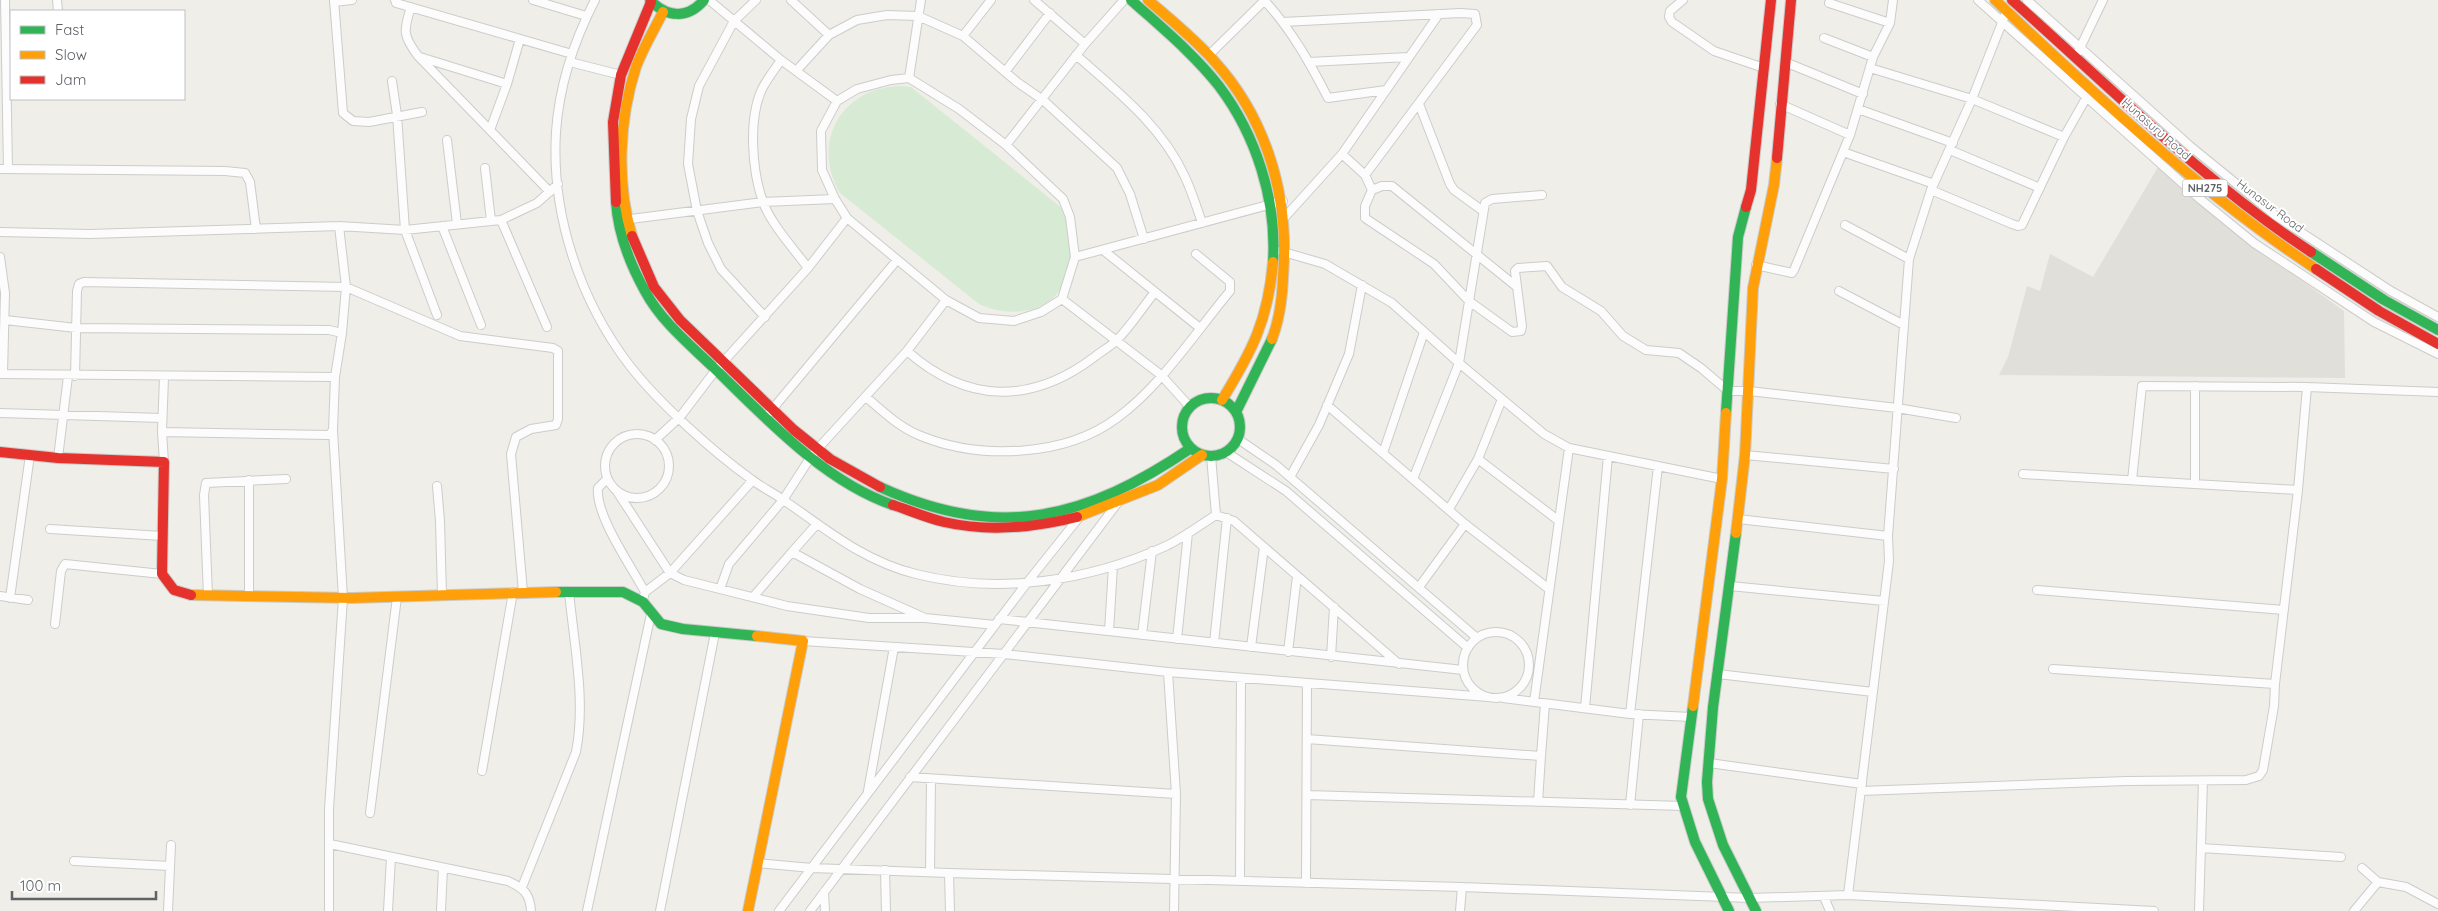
<svg xmlns="http://www.w3.org/2000/svg" width="2438" height="911" font-family="Quicksand,sans-serif">
<rect width="100%" height="100%" fill="#efeee9"/>
<!-- industrial -->
<path fill="#e0dfda" d="M2158,167L2226,226L2344,311L2345,378L1999,375L2008,357L2027,286L2040,291L2050,254L2093,277Z"/>
<!-- green -->
<path fill="#d7ebd4" d="M902,86L911,87L1062,208C1067,216 1076,232 1075,243C1075,250 1071,258 1069,265C1067,272 1066,281 1062,287C1045,315 1006,317 979,304L840,193C810,142 842,86 902,86Z"/>
<g fill="none" stroke-linecap="round" stroke-linejoin="round">
<defs>
<path id="street" d="M5,0L8,169
M57,0L58,11
M334,0L343,113L353,121L369,122L422,112
M395,0L396,3L572,54
M533,0L586,16
M595,0C574,41 559,87 556,132C551,215 580,301 630,366C659,403 713,452 751,479C761,487 772,492 782,499C826,529 863,561 916,574C999,595 1089,581 1166,546C1183,538 1200,525 1216,515L1211,456
M709,0L781,60L837,101
M756,0L734,21L699,86L691,119L688,164L697,211L708,243L721,269L765,317
M791,0L829,35
M1034,0L1085,44
M1264,0C1291,29 1310,63 1328,98L1386,90
M1683,0L1670,11L1669,17L1672,22L1714,51L1764,68
M1978,0L2200,199L2254,243L2374,322L2438,354
M2027,0L2190,146L2276,216L2391,291L2438,317
M334,2L352,0
M1829,3L1890,23
M411,7C403,31 403,36 418,56L550,192
M1283,22L1461,13L1475,14L1477,25L1365,175
M963,36L991,0
M1824,38L1873,57
M2078,52L2103,0
M1076,55C1117,91 1162,126 1185,177C1192,192 1197,208 1202,223
M1208,56L1265,0
M420,57L507,84L520,39
M781,60C775,69 767,79 762,89C748,119 752,171 763,202C771,224 794,249 808,268
M570,62L621,75
M1309,62L1409,57
M1785,62L1863,94
M1870,68L1972,99L2064,137L2089,93
M796,71L829,35L857,20L887,15L918,16L963,36L1017,82L1043,100L1117,168L1130,194L1144,239
M1005,72L1050,13
M909,78L921,0
M392,81L397,115L405,230L437,315
M1419,104L1450,184L1454,190L1483,211
M1780,104L1850,135L1873,57L1890,23L1893,0
M1858,109L1953,143
M490,130L507,84
M447,140L457,224
M1006,145L1085,44L1124,0
M1950,150L2040,188
M1843,152L1934,184
M1342,154L1365,175L1372,190L1365,206V218L1434,264L1469,301L1512,332L1521,331L1522,326L1515,271L1518,268L1547,266L1562,287L1601,311L1623,336L1646,350L1679,353L1701,368L1728,391H1749L1897,408L1956,418
M485,168L491,221
M0,169L225,171L245,173L250,182L256,229
M1372,190L1382,186H1392L1517,287
M1931,190L2012,224L2018,226L2022,225L2064,137
M1285,217L1342,154L1439,14
M501,220L547,327
M623,220L763,202L835,199
M1845,225L1909,259
M339,226L346,287L460,336L553,348L558,351V419L556,425L531,429L516,437L511,454L523,592
M442,226L481,325
M0,232L90,234L339,226L405,230L501,220L537,203L558,184
M1103,250L1200,328
M1280,251L1325,264L1392,303L1459,363L1544,434L1569,448L1722,479
M0,257L5,293L3,374
M1075,257L1283,201
M1756,265L1792,273L1794,270L1850,135
M1839,291L1904,325
M1062,299L1161,375L1190,407
M5,320L76,328L329,330L342,333L335,377L333,430L329,435L162,432
M907,351C966,403 1030,405 1093,358C1100,352 1110,347 1117,340C1131,326 1142,308 1155,292
M0,374L335,377
M75,376L77,291L79,284L84,282L346,287L342,333
M164,377L162,432L164,462
M2195,386V484
M866,397C882,411 900,428 921,436C980,460 1065,457 1117,418C1161,386 1195,333 1230,291V282L1196,254
M1327,405L1465,524L1549,589
M770,412L897,260
M0,413L162,418
M605 466a32 32 0 1 1 64 0a32 32 0 1 1-64 0Z
M1238,439L1276,465L1477,638
M655,440L680,417L715,371L808,268L847,218
M1226,452L1286,491L1468,648
M1383,453L1424,332
M1745,455L1894,469
M58,458L68,376
M1478,459L1559,521
M2023,474L2298,490
M1290,477L1319,425L1349,354L1362,285
M607,479L598,488C595,515 631,566 645,592L644,596
M1413,479L1459,363L1485,203L1492,199L1542,195
M2132,480L2142,386L2307,387L2438,392
M437,486L440,521L442,595
M618,493L670,573L684,580L787,606L869,618H925
M1449,509L1478,459L1502,399
M1216,515L1234,521L1399,664
M1738,519L1888,536
M50,529L162,536
M792,552L816,525
M1730,586L1884,601
M1419,587L1465,524
M720,589L729,564L783,500L812,455L907,351L946,300L979,318L1014,321L1041,312L1062,299L1075,257L1070,217L1063,199L1006,145L959,109L909,78L891,80L857,89L837,101L821,131L822,170L835,199L847,218L946,300
M2037,590L2284,610
M645,592L670,573L752,481
M0,596L28,600
M208,596L204,495L206,483L286,479
M249,597V480
M753,597L792,552L860,589L925,618L995,625
M10,598L30,455
M999,619L1463,670
M55,624L61,571L65,564L162,574
M1109,631L1113,566
M1463 665a33 33 0 1 1 66 0a33 33 0 1 1-66 0Z
M1142,635L1152,551
M1177,639L1188,533
M803,641L1004,654L1168,672L1176,794L1174,911
M1214,643L1227,518
M1251,647L1264,547
M1288,652L1297,576
M1331,657L1334,607
M2053,669L2275,684
M1168,672L1488,697
M1718,674L1873,692
M1503,698L1630,714L1691,717
M1534,702L1569,448
M1585,708L1608,456
M1630,714L1658,466
M1307,739L1541,756L1545,704
M1709,763L1862,784
M482,771L513,592
M910,777L1176,794
M868,791L894,647
M1861,791L2126,781L2246,780L2259,776L2263,770L2274,706L2275,684L2298,490L2307,387
M1307,795L1683,806
M1538,802L1541,756
M1630,805L1639,714
M370,813L397,597
M330,844L508,881C523,888 530,893 531,911
M2201,848L2341,857
M74,861L170,866
M757,863L812,868L949,873L1462,887L1750,898L1848,895L2154,911
M2362,868L2378,882
M885,870L886,911
M930,872L931,779
M949,873L950,911
M1240,881L1241,678
M1306,883L1307,683
M522,887L576,752C586,701 574,644 569,592
M824,892L825,911
M1848,895L1889,561L1888,536L1909,259L1931,190L1972,99L2007,10
M1824,897L1830,911
M168,911L171,845
M329,911V809L343,598L333,430
M388,911L391,857
M441,911L443,868
M587,911L651,614
M660,911L715,633
M779,911L1026,584L1081,515
M810,911L1119,501
M1460,911L1462,887
M2199,911L2203,781
M2354,911L2378,882L2406,887L2438,904"/>
<path id="fast" d="M650,0C667,18 688,19 704,0
M1131,0C1161,27 1194,54 1219,86C1256,135 1277,200 1273,262
M616,202C618,232 630,264 645,291C661,321 689,344 713,367C765,417 823,481 893,505
M2311,252L2384,300L2438,330
M1182 427a29 29 0 1 1 58 0a29 29 0 1 1-58 0Z
M1236,412L1272,339
M1726,413L1738,237L1746,207
M880,487C999,542 1086,519 1191,448
M1736,533L1713,707L1707,782L1708,799L1723,845L1756,911
M556,592H623L643,602L661,624L683,629L757,636
M1693,706L1681,797L1695,842L1729,911"/>
<path id="slow" d="M1148,0C1171,20 1195,39 1215,62C1263,115 1286,186 1284,257C1283,285 1282,313 1272,339
M1995,0C2096,96 2200,192 2316,269
M632,236C616,183 619,119 636,67C643,48 654,30 663,12
M1222,400C1252,351 1268,321 1273,262
M1077,517L1158,485L1202,455
M1736,533L1745,455L1753,288L1774,185L1777,158
M191,595L352,598L556,592
M1693,706L1722,479L1726,413
M748,911L803,641L757,636"/>
<path id="jam" d="M2012,0C2109,86 2203,181 2311,252
M1777,158L1791,0
M616,202L613,122L621,75L651,2
M1746,207L1751,190L1771,0
M632,236L654,287L680,320L794,430L830,459L880,487
M2316,269L2379,311L2438,344
M0,452L58,458L164,462L162,574L174,590L191,595
M893,505C909,510 927,518 944,522C988,532 1033,528 1077,517"/>
</defs>
<!-- street casing -->
<use href="#street" stroke="#cccccb" stroke-width="10"/>
<!-- fast casing -->
<use href="#fast" stroke="#cbcbca" stroke-width="12"/>
<!-- slow casing -->
<use href="#slow" stroke="#cbcbca" stroke-width="12"/>
<!-- jam casing -->
<use href="#jam" stroke="#cbcbca" stroke-width="12"/>
<!-- street -->
<use href="#street" stroke="#fdfcfc" stroke-width="8"/>
<!-- fast -->
<use href="#fast" stroke="#30b455" stroke-width="10"/>
<!-- slow -->
<use href="#slow" stroke="#ff9f0a" stroke-width="10"/>
<!-- jam -->
<use href="#jam" stroke="#e5322d" stroke-width="10"/>
</g>
<g text-anchor="middle" stroke-width="4" stroke-linejoin="round" paint-order="stroke">
<!-- shield labels -->
<rect fill="#fff" stroke="#8e9295" stroke-width="1" x="2182.5" y="179.5" width="45" height="17" rx="4"/>
<g font-size="11" font-weight="bold" fill="#5e6368">
<text x="2205" y="192">NH275</text>
</g>
<!-- street labels -->
<g font-size="12" fill="#5e6368" stroke="#fff">
<text transform="translate(2156 129) rotate(41)" y="4">Hunasuru Road</text>
<text transform="translate(2270 206) rotate(37)" y="4">Hunasur Road</text>
</g>
</g>
<!-- legend -->
<rect x="10" y="10" width="175" height="90" fill="#ffffff" stroke="#bfc1c3"/>
<rect x="20" y="26" width="25" height="8" fill="#30b455" stroke="#bfc1c3"/>
<text x="55" y="35" font-size="15" fill="#5e6368">Fast</text>
<rect x="20" y="51" width="25" height="8" fill="#ff9f0a" stroke="#bfc1c3"/>
<text x="55" y="60" font-size="15" fill="#5e6368">Slow</text>
<rect x="20" y="76" width="25" height="8" fill="#e5322d" stroke="#bfc1c3"/>
<text x="55" y="85" font-size="15" fill="#5e6368">Jam</text>
<!-- scale -->
<path d="M12 891v8h144v-8" fill="none" stroke="#5e6368" stroke-width="2.5"/>
<text x="20" y="891" font-size="15" fill="#5e6368" stroke="#ffffff" stroke-width="4" paint-order="stroke">100 m</text>
</svg>
